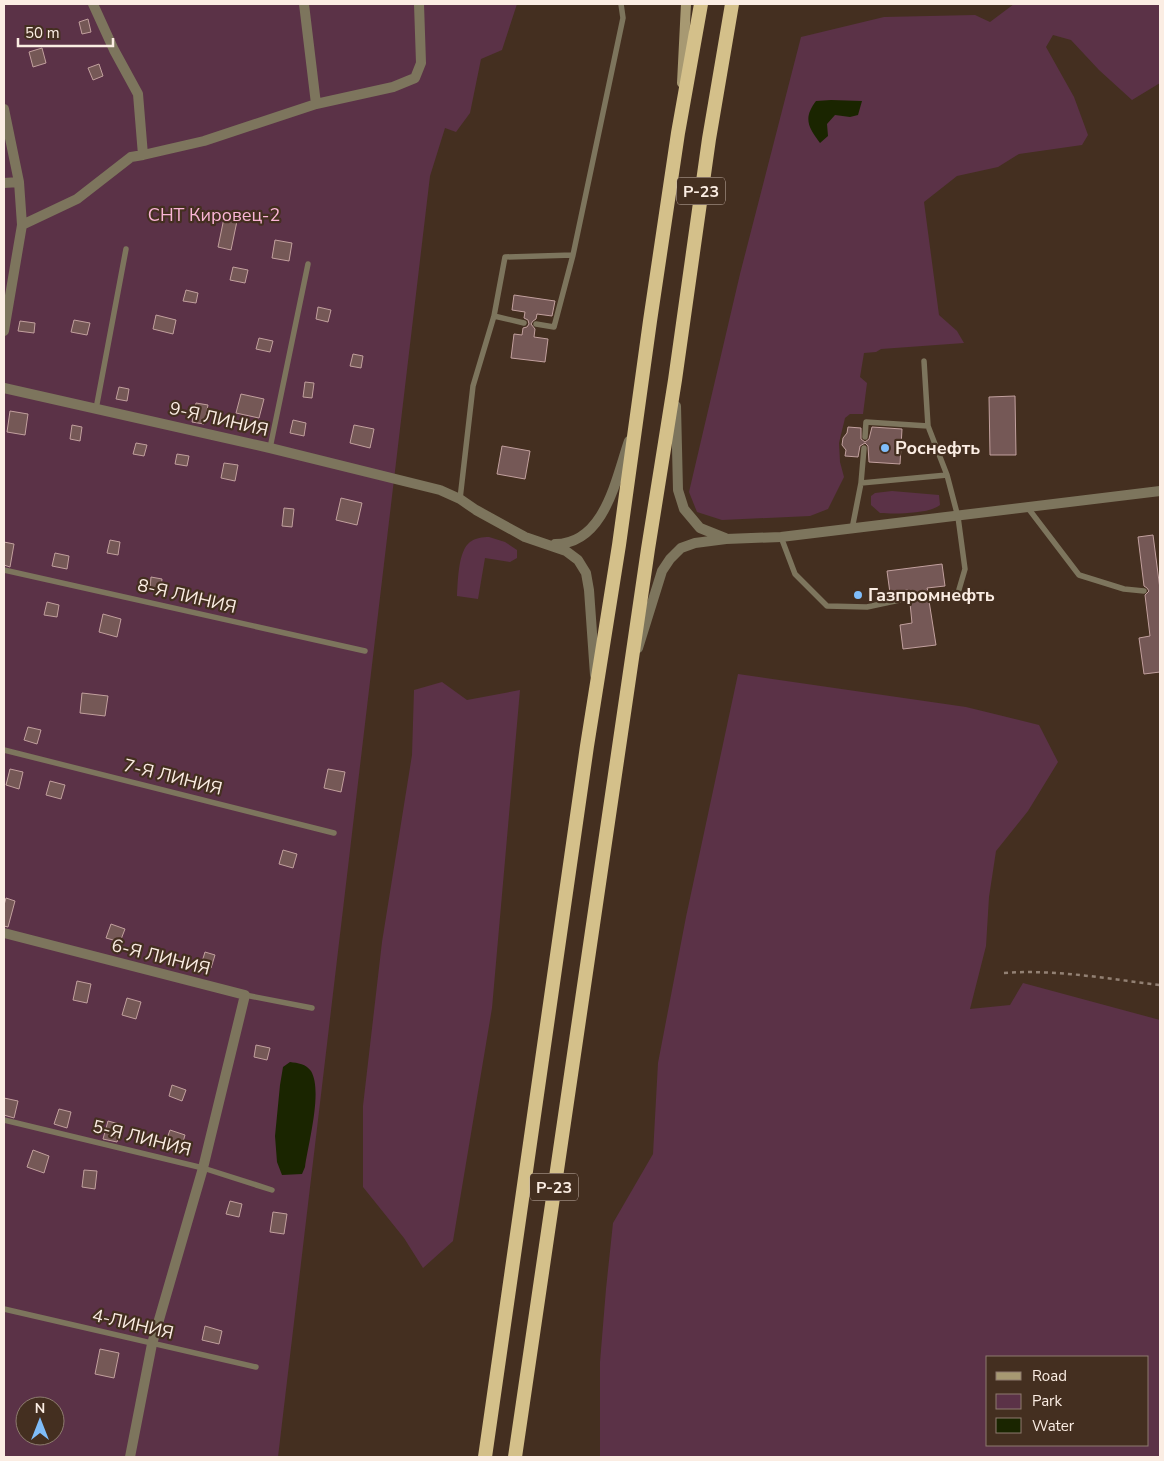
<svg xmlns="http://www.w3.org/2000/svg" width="1164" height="1461" font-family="'Nunito Sans',sans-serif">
<rect width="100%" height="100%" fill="#442f20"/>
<!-- green -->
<path fill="#5b3247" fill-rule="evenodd" d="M4,4H517L502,50L481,59L470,113L456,132L445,128L430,176L278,1457H4ZM25,1406H55V1436H25Z
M1014,4H1160V83L1132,100L1099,70L1071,40L1053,35L1046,47L1074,97L1088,135L1082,145L1019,154L998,167L957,176L924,202L939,315L957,331L964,343L881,349L876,352L864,353L860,377L867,383L863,414H850L845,418L839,443L840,462L844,477L828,509L810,516L722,520L697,512L689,492L740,274L801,37L884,17L975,15L990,22Z
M892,491L939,495L940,505C929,514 895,514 880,513L871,505V496L875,493Z
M489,537L505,542L517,550V558L510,562L485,558L478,599L457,596C458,581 458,551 470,542C475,538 483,537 489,537Z
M738,674L966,707L1039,725L1058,762L1028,811L996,851L989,897L986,946L970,1009L1010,1005L1023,983L1160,1020V1457H600V1362L606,1289L613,1223L653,1154L658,1063L686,917ZM1148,1357V1445H988V1357Z
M442,682L467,700L520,690L492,1008L453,1241L423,1268L404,1238L363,1187V1106L382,942L412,755L414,690Z"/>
<!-- water -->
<path fill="#1a2500" d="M831,100L862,101L858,115L850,117L835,115L827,124L828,136L820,143C808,127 803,118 816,101Z
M290,1062C298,1063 306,1064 311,1071C323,1091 308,1144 305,1167L302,1174L282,1175L277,1162L275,1136L280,1085L283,1067Z"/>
<!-- building -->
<path fill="#755856" stroke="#c2a09e" d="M88,19L91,32L82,34L79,22Z
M42,48L46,63L33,67L29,52Z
M99,64L103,76L93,80L88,68Z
M224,218L237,221L231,250L218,247Z
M275,240L292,243L289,261L272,258Z
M233,267L248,270L245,283L230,280Z
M186,290L198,293L196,303L183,301Z
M514,295L555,301L552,316L537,314L536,319L533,321L531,324L535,329L534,337L548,339L545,362L511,358L514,334L522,335L523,328L527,327L529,324L528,320L524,318L525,312L512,310Z
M318,307L331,310L328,322L316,319Z
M156,315L176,320L173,334L153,329Z
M74,320L90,323L87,335L71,332Z
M20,321L35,323L34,333L18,331Z
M259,338L273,341L270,352L256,349Z
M353,354L363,356L361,368L350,366Z
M305,382L314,383L312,398L303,397Z
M119,387L129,389L127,401L116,399Z
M241,394L264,399L259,418L236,413Z
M1015,396L1016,455H990L989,397Z
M196,403L208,405L204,424L192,422Z
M10,411L28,414L25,435L7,432Z
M293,420L306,423L304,436L290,433Z
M72,425L82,427L80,441L70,439Z
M354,425L374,429L370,448L350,443Z
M848,427L861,428V439L865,442L869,439L872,427L902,429L900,464L869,462L868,446L865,443L860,446L858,457L845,456L846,450L842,445L843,438L847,433Z
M136,443L147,445L144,456L133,454Z
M502,446L530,451L525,479L497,474Z
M177,454L189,456L187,466L175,464Z
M224,463L238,465L235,481L221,478Z
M341,498L362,503L357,525L336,520Z
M284,508L294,509L292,527L282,526Z
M1153,535L1160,589V672L1144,674L1139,638L1150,636L1145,595L1149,591L1147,588L1144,586L1138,537Z
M110,540L120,542L118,555L107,553Z
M4,542L14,544L10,567L4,565Z
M55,553L69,556L67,569L52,566Z
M942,564L945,586L927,588L928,591L923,596L925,599L929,601L936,645L903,649L900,625L912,623L910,603L912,601L914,598L912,595L909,593L908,590L890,593L887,571Z
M151,577L162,579L161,590L150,589Z
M47,602L59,605L57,617L44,615Z
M103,614L121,619L117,637L99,632Z
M82,693L108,696L105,716L80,713Z
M28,727L41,730L37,744L24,740Z
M10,769L23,772L19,789L6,785Z
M328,769L345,772L341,792L324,788Z
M50,781L65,785L61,799L46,795Z
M283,850L297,854L293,868L279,864Z
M6,898L15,901L8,927L4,926V905Z
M111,924L125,929L120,942L106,938Z
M205,952L215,955L211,968L201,965Z
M77,981L91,984L87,1003L73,1000Z
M127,998L141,1002L136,1019L122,1015Z
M256,1045L270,1048L267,1060L254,1057Z
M172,1085L186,1090L182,1101L169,1096Z
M4,1098L18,1101L14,1118L4,1115Z
M59,1109L71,1112L67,1128L54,1124Z
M108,1121L123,1125L117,1142L103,1139Z
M170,1130L185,1135L180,1152L164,1147Z
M33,1150L49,1156L44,1173L27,1167Z
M84,1170L97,1171L95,1189L82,1187Z
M230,1201L242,1204L239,1217L226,1214Z
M273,1212L287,1214L284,1234L270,1232Z
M205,1326L222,1331L219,1344L202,1340Z
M100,1349L119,1353L114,1378L95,1374Z"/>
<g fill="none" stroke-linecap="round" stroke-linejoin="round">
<!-- path -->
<path stroke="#928073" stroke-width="2.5" stroke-dasharray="4 4" stroke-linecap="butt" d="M1004,973C1056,969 1108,979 1160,985"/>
<!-- service -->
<path stroke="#7d755d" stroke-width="5.5" d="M494,316L524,323
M536,324L554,327L573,255L623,18L621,4
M924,361L928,426
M96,409L126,249
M865,437L866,422L928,426L947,475L958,517L965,569L958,593L928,596
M270,448L308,264
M861,483L947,475
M460,499L473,386L494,316L505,257L573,255
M1028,508L1079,575L1124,589L1144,591
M852,529L861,483L864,448
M781,537L795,574L827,606L867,607L909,598
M4,570L365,651
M4,750L334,833
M245,995L312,1008
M4,1120L203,1168L272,1190
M4,1309L256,1367"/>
<!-- minor -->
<path stroke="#7d755d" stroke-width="10" d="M93,4L114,50L138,94L143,155L204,141L316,104L304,4
M316,104L393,87L415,78L421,63L419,4
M4,109L19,182L22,225L4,331
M4,183L19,182
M22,225L77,199L131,157L143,155
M4,388L270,448L440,490L460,499L476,510L525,537L566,551L578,560L586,573L589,590L595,675
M676,406L678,490L684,509L700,528L725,538
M555,544C605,544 616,478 629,441
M638,648L662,571L670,559L681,548L695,543L726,539L781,537L1160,491
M4,933L245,995L203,1168L152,1344L130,1457"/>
<!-- secondary -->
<path stroke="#a79972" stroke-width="10" d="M682,83L686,4"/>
<!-- trunk -->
<path stroke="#d4c08a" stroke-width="14" d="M485,1457L587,746L619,545L650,321L678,133L701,4
M515,1457L648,549L675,380L709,139L732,4"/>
</g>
<!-- markers -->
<g fill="#7fbdfa" stroke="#442f20" stroke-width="2">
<circle cx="885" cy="448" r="5"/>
<circle cx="858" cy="595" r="5"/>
</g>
<g text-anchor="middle" stroke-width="4.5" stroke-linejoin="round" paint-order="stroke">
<!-- shield labels -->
<g fill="#442f20" stroke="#c4b4a8" stroke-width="1">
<rect x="677" y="177.5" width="48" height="27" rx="4"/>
<rect x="530" y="1173.5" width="48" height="27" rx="4"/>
</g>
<g font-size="16" font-weight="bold" fill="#fbede3">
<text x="701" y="197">Р-23</text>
<text x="554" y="1193">Р-23</text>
</g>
<!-- park labels -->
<g font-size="18" fill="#fab5d6" stroke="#442f20">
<text x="214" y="221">СНТ Кировец-2</text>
</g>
<!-- street labels -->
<g font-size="18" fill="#fbede3" stroke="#442f20">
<text transform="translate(219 419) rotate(13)" y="6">9-Я ЛИНИЯ</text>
<text transform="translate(187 596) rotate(13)" y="6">8-Я ЛИНИЯ</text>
<text transform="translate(173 777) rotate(14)" y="6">7-Я ЛИНИЯ</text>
<text transform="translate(161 957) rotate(14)" y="6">6-Я ЛИНИЯ</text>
<text transform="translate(142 1138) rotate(14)" y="6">5-Я ЛИНИЯ</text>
<text transform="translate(133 1324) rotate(13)" y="6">4-ЛИНИЯ</text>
</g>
<!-- poi labels -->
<g font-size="18" font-weight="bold" fill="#fbede3" stroke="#442f20" text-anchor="start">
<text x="895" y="454">Роснефть</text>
<text x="868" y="601">Газпромнефть</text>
</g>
</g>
<!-- border -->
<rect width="1164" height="1461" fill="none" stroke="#fbede3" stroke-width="10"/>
<!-- legend -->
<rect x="986" y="1356" width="162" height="90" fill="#442f20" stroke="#8d7b6e"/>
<rect x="996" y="1372" width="25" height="8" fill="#a79972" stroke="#8d7b6e"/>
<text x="1032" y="1381" font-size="15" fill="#fbede3">Road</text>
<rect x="996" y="1394" width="25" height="15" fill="#5b3247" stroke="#8d7b6e"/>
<text x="1032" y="1406" font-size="15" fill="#fbede3">Park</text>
<rect x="996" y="1418" width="25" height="15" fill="#1a2500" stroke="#8d7b6e"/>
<text x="1032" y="1431" font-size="15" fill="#fbede3">Water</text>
<!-- north arrow -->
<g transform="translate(40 1421)"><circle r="24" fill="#442f20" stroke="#8d7b6e"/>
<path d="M0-4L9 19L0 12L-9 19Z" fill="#7fbdfa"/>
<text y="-8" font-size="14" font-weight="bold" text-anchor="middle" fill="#fbede3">N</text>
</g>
<!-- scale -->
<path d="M18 38v8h95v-8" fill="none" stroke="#fbede3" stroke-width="2.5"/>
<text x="25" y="38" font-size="15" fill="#fbede3" stroke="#442f20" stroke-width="4" paint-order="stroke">50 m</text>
</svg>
